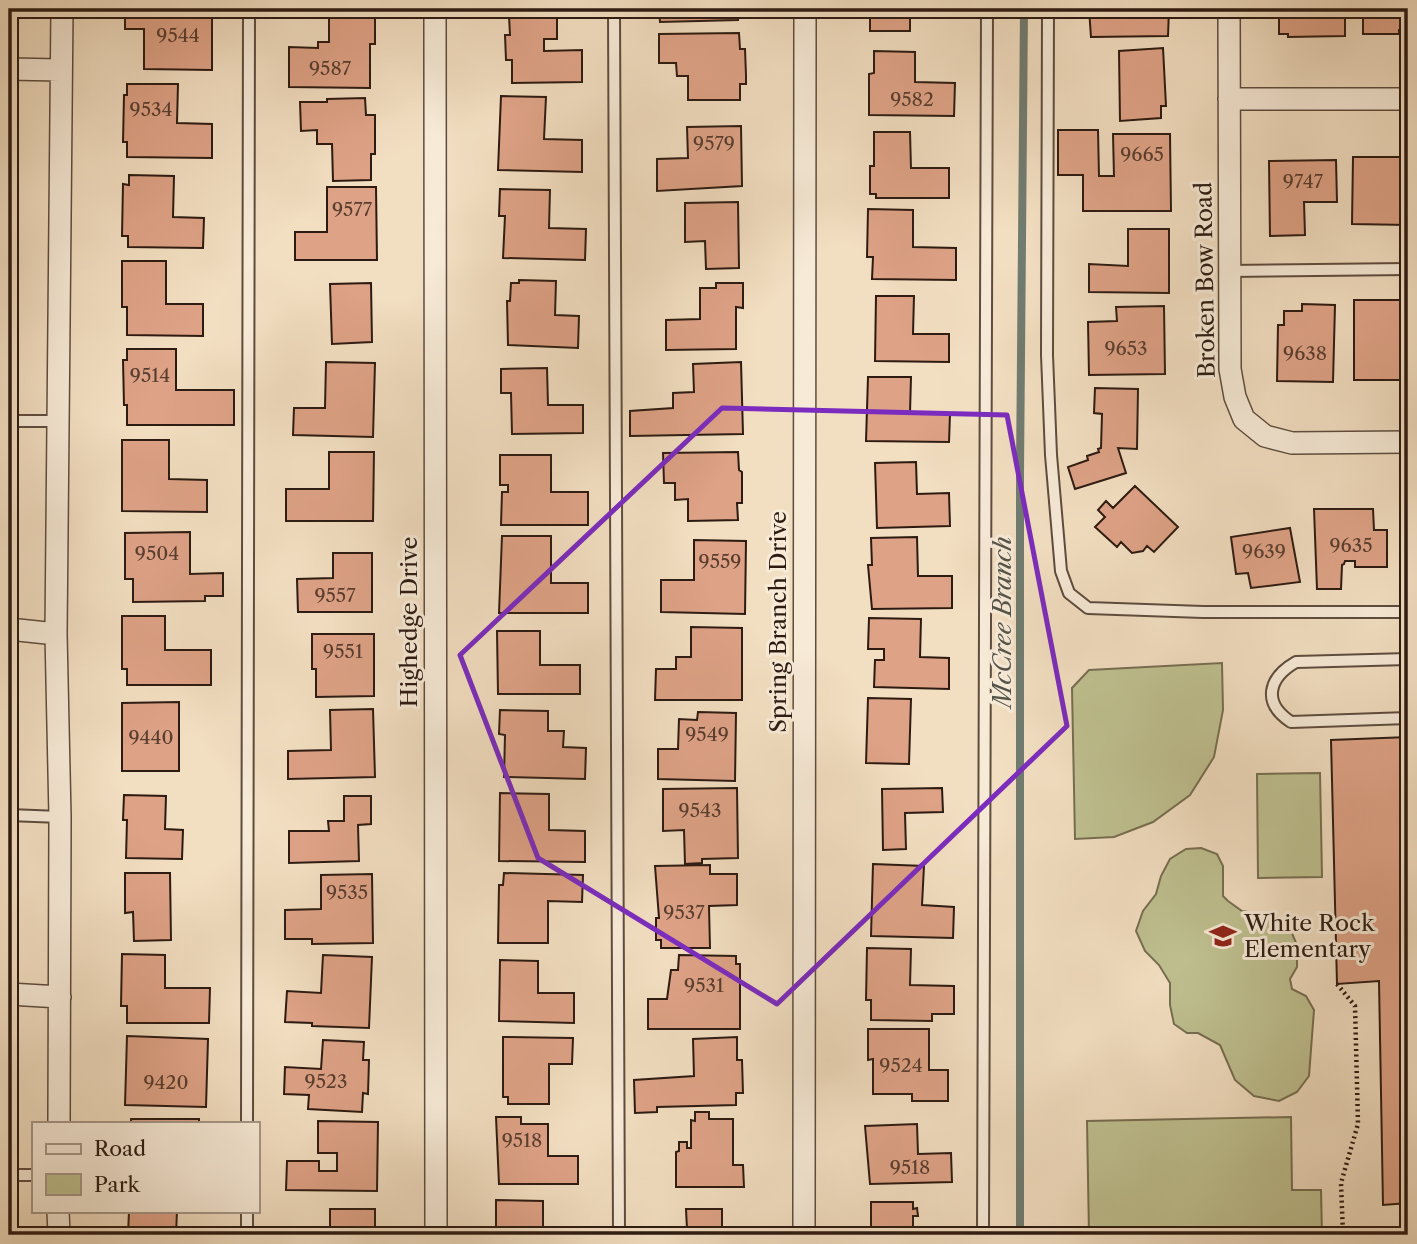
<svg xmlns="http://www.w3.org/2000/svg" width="1417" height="1244" font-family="'Libre Caslon Text',serif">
<rect width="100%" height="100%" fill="#f2dec1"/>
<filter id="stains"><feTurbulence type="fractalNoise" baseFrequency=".00286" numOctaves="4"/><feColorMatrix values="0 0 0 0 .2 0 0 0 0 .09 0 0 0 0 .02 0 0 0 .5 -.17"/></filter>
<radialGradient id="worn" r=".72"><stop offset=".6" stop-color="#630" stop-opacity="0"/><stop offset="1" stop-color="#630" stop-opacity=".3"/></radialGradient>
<!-- green -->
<path fill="#bfc090" stroke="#766e51" stroke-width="2" d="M1222,663L1223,710L1214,757L1190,795L1153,822L1114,837L1075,839L1072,688L1089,670Z
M1320,773L1322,877L1258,878L1257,774Z
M1201,848L1217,854L1223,866V896L1228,901L1242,911L1278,917L1291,931L1297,945V967L1290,979L1292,989L1306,996L1314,1010L1309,1076L1297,1092L1279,1101L1254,1096L1235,1080L1220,1045L1198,1033H1187L1174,1024L1170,1005V983L1159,965L1145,951L1136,931L1143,911L1156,894L1161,876L1170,859L1186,849Z
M1291,1117L1292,1190H1321L1322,1235H1089L1087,1121Z"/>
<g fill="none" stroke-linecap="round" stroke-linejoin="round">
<!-- stream -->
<path stroke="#707c70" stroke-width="8" d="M1020,1235V471L1024,9"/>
</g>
<!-- building -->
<path fill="#dea286" stroke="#2d1b12" stroke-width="2" d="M125,9H212V70L144,69V29H125Z
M329,9H375V44H370V88L289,87V47L318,48V42H329Z
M659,9H738V20L660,22Z
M870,9H910V31H870Z
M1089,9H1169L1168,36L1091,37Z
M1279,9H1345V36L1288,37V34H1279Z
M1363,9H1408V30H1399V34H1363Z
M557,15V39H544V51L582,50V82L512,83V60H506L505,35H510L509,16Z
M739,33L740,49H745L746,75V84H740V100H688V76H677L676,63H659V34Z
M1163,48L1166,106H1161V118L1120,121L1119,51Z
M874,51L915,52V82L955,83L954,116L869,115V74L874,73Z
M127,84H178L177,123L212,124V158L127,157V142H123L124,95H127Z
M501,96L546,97L544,139L582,140V172L498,170Z
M365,98L366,115H375V154H371V180L333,181L332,144H317V130L301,131L300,102H327V99Z
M741,126L742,186L657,191V159L688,158L687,127Z
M1058,130H1098L1099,176H1114L1113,134H1170L1171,211H1083V175H1058Z
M874,132H910L911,168H949V198H876V194H870V166H874Z
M1353,157H1408V225L1352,224Z
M1336,160L1337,202H1304L1305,235L1270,236L1269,161Z
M129,175L174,176L173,217L204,218L203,248L128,247V236H122L123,184L129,185Z
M327,187H376L377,260H295V232H327Z
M500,189L550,190L549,228L586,229L585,260L503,258L505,216H499Z
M738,202L739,268L706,269L705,241L685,242V203Z
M868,209L913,210V247L956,248V280L872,279L873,257H867Z
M1128,229H1169V293L1089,292V264L1128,266Z
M122,261H166V304H203V336L127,335V307H122Z
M519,280L556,281L555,315L579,316L578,348L508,345L507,301H510L511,283H519Z
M371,283L372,342L332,344L330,284Z
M716,283H743V308L736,307V349L666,350V320L700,319V288H716Z
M876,296H914L913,334H949V362L875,361Z
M1354,300H1408V380H1354Z
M1302,304L1335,305L1333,382L1277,381L1278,325H1284V311H1302Z
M1164,306L1165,374L1089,375L1088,322L1117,321L1116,307Z
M127,349H176V390H234V425H127V405H124L123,360H127Z
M326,362L375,363L373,437L293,435L294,408H325Z
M741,362L743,434L630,436V411L673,408V393L694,392L693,364Z
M547,368L548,405H583V433L512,434L511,393H501V369Z
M868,377H911L910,413L950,414L949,442L866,441Z
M1095,388L1138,389L1137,449L1118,448L1126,473L1075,489L1068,467L1088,460L1087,456L1099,452L1098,449L1101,448L1102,414L1094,413Z
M122,440H169V479L207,480V512L122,511Z
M329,452H374L373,521H286V489H329Z
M738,452L739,470L742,472V503H737L738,520L688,521V499L675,500V483H664L663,453Z
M500,455H551V492H588V525H501L502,492H508V485H500Z
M916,462L917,494L949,493L950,526L877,528L875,463Z
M1135,486L1178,527L1154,552L1147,546L1143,551L1132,553L1121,542L1117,547L1095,527L1105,517L1098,510L1106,501L1113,508Z
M1404,503H1408V581H1404Z
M1314,509H1373L1374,530H1387V567H1355V561H1345L1344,564L1342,565L1341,589H1317Z
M1290,528L1300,582L1251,588L1248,573L1236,574L1231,537Z
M190,532V574L223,573V596H205V601L133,602V579H125V533Z
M502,536H551V583H588V613H499Z
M917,537L918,576H952V608L872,609L868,565H872L871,538Z
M694,540L746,541L745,614L661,612V580H694Z
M333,553H372V612H298L297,579L333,578Z
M122,616H165V650H211V685H127V669H122Z
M869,618L921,619L920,657L949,658V689L874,687L875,660H884V649H868Z
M691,627L742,628V700H655L656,669H676V657H691Z
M497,631H540V665H580V694H498Z
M312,634H374V696L316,697V669H312Z
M868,698L911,699L909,764L866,763Z
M179,702V771H122V703Z
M373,709L375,777L288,779V751L331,750L330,710Z
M500,710L548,711V731H564L563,747L586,748L585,779L504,777L505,735L499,734Z
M698,712L736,713L735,781L658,779V749H678L679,719L697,720Z
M1408,737V1203L1383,1205L1379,981L1337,984L1331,740Z
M737,788L738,858L702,859V863L685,864L684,830L663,831V789Z
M942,788L943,812L905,813L906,849L883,850L882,789Z
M500,793L549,794V830L585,831V862L499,861Z
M124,795L166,796L165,829L183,830L182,859L126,858L127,820H123Z
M344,796H371V824L358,825L359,861L289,863V831H329L328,821H344Z
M873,864L924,866L922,905L954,907L953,938L871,936Z
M710,865V874H737V905L709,906L710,948H661V940H656V918H659L655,866Z
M125,873H170L171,940L134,941L133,912L125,913Z
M504,873L583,875L582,902L548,901V943H498L499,885H503Z
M372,874L373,943L312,944V939H285V910L321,909V875Z
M867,948L911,949L910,985L954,986V1014H932V1021L871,1020V1000H866Z
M122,954L165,955V988H210L209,1023H127V1006H121Z
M323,955L372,957L369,1028L312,1026V1023L285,1022L287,991L321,993Z
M679,955L736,956V964H740V1029H648V999H667L671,970H678Z
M500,960L538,961V993H574V1023L499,1021Z
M868,1029H929V1070H948V1101H912V1094H873V1059L868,1060Z
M127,1036L208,1039L206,1107L125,1105Z
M503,1037L573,1038L572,1064H549V1104H508V1097H503Z
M737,1037V1060H742L743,1093H736V1105L657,1107V1112L635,1113L634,1080L694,1076L693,1039Z
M323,1040L364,1042L363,1060H369L368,1094L363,1093L362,1112L308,1109L309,1095L284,1094L285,1067L321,1069Z
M695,1112H709V1119H733V1165H743L744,1187H676V1152L679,1151V1142H687V1148H691V1120L695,1121Z
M496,1117H521V1124H548V1156H578V1184H499Z
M131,1119H199V1123H131Z
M318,1121L378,1122L377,1191L286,1190L287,1161H319V1171H337V1153H318Z
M917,1124L918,1154L951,1153L952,1182L870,1184L865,1126Z
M496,1200L543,1201V1235H496Z
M871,1202H913V1209L917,1208L918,1216H913V1230H949V1235H871Z
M330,1209H375V1235H330Z
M686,1209H722V1235H674L675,1231L687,1229Z
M129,1211H177L176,1235H128Z"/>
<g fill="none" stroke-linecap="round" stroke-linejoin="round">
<defs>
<path id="service" d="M614,9L619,1235
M1048,9L1047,355L1051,455L1061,571L1069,593L1088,608L1203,612H1408
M1229,271L1408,269
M9,421H57
M1408,659L1296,662C1268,678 1262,703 1291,722L1408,718
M9,815L60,817
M247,1123L249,9
M9,1175H33
M247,1235V1211
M983,1235L987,9"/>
<path id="minor" d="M435,9L436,1235
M1229,9L1230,369L1235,397L1244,419L1265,436L1292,443L1408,442
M9,69L60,70
M1229,99H1408
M9,629L56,634
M9,994L60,997
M59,1123L60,817L56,634L62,9
M58,1211L59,1235
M804,1235L805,9"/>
</defs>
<!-- service casing -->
<use href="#service" stroke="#5e4c3e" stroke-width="14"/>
<!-- minor casing -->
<use href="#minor" stroke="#5e4c3e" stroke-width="24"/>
<!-- path -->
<path stroke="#2d1b12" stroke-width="4.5" stroke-dasharray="2 3.5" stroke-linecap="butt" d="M1337,984L1355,1006L1358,1124L1341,1183L1343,1235"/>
<!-- service -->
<use href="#service" stroke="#f7ead7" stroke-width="10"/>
<!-- minor -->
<use href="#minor" stroke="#f7ead7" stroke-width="21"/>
</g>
<!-- marked area -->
<path fill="none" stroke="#7b2cbf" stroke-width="5" stroke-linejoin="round" d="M722,408L1007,415L1067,726L777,1004L538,858L460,655Z"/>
<!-- icons -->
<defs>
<symbol id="school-bare" viewBox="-9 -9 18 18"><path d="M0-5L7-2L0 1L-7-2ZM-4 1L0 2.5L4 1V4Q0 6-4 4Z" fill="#8f2418" stroke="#f7ead7" stroke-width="2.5" paint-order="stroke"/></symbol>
</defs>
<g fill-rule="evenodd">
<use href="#school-bare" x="1204" y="917" width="38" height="38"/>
</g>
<g text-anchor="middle" stroke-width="6" stroke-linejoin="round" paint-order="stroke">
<!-- number labels -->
<g font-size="19" fill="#593d2f">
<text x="178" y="42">9544</text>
<text x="330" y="75">9587</text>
<text x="912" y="106">9582</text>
<text x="151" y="116">9534</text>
<text x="714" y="150">9579</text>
<text x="1142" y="161">9665</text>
<text x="1303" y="188">9747</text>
<text x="352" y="216">9577</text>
<text x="1126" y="355">9653</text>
<text x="1305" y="360">9638</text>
<text x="150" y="382">9514</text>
<text x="1351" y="552">9635</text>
<text x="1264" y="558">9639</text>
<text x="157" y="560">9504</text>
<text x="720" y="568">9559</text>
<text x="335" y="602">9557</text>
<text x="343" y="658">9551</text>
<text x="707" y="741">9549</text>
<text x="151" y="744">9440</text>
<text x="700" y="817">9543</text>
<text x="347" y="899">9535</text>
<text x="684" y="919">9537</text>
<text x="704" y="992">9531</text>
<text x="901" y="1072">9524</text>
<text x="326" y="1088">9523</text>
<text x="166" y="1089">9420</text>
<text x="522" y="1147">9518</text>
<text x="910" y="1174">9518</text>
</g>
<!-- street labels -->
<g font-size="23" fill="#2d1b12" stroke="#f7ead7">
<text transform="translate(1205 280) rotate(-91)" y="8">Broken Bow Road</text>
<text transform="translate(409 622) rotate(-90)" y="8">Highedge Drive</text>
<text transform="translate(778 622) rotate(-90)" y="8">Spring Branch Drive</text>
</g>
<!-- poi labels -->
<g font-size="23" fill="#2d1b12" stroke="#f7ead7" text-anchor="start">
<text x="1244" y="931">White Rock<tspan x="1244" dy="26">Elementary</tspan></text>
</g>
<!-- water labels -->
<g font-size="24" font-style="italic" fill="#545349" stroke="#f7ead7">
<text transform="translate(1003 622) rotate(-90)" y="8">McCree Branch</text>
</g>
</g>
<!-- margin -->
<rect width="1417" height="1244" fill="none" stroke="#f2dec1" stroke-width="35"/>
<rect x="10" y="10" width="1396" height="1223" fill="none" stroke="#2d1b12" stroke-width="3.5"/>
<rect x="18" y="18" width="1382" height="1209" fill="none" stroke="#2d1b12" stroke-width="2"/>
<!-- legend -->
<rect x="32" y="1122" width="228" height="91" fill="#f7ead7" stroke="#a69788" stroke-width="2"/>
<rect x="46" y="1144" width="35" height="10" fill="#f7ead7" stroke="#a69788" stroke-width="2"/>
<text x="94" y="1156" font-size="21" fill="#2d1b12">Road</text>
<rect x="46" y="1174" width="35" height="21" fill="#bfc090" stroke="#a69788" stroke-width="2"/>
<text x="94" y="1192" font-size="21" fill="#2d1b12">Park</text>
<rect width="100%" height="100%" filter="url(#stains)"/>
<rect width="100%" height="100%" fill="url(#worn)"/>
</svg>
